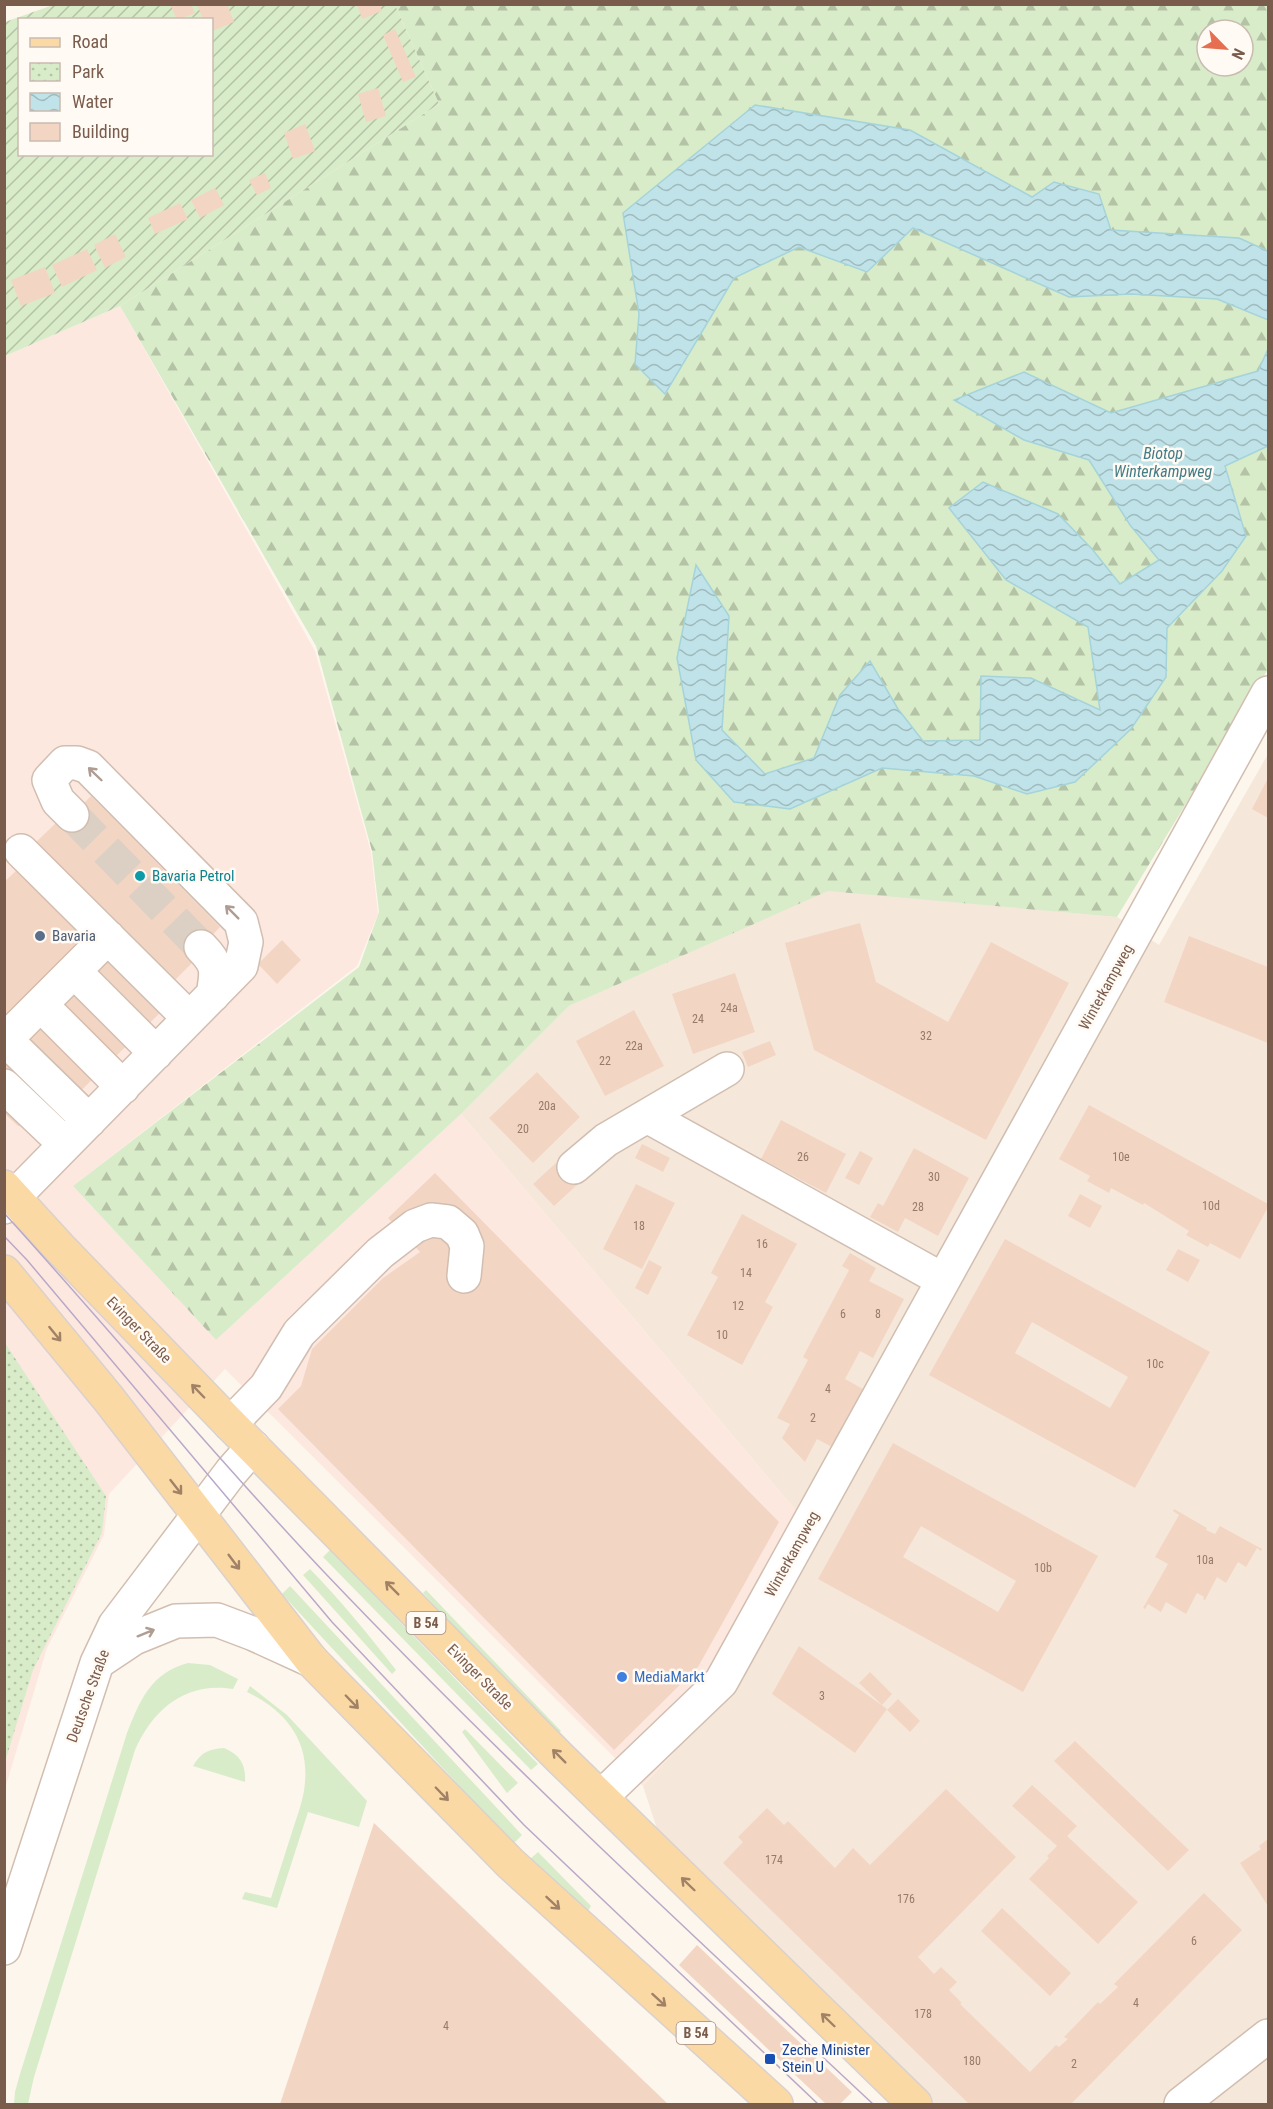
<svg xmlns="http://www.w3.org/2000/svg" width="1273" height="2109" font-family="'Roboto Condensed',sans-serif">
<defs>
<pattern id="forest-firs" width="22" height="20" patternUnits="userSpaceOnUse" patternTransform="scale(1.5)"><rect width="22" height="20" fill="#d8ecc9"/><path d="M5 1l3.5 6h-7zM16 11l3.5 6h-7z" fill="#b4c2a5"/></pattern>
<pattern id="park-dots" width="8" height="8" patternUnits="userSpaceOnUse" patternTransform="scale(1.5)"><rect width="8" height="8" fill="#d8ecc9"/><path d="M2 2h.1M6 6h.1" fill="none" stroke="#b4c2a5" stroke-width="1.8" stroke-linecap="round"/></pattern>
<pattern id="garden-furrows" width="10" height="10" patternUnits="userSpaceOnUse" patternTransform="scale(1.5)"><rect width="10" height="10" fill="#d8ecc9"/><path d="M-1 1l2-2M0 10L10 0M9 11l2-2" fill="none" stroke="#b4c2a5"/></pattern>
<pattern id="water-waves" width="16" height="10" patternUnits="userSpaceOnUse" patternTransform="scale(1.5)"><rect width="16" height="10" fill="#bfe3e8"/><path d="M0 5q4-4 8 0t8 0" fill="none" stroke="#a0bbbe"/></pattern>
</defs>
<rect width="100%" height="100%" fill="#fdf6ec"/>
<!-- residential -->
<path fill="#f5e8da" d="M1268,754V2104H915L669,1866L643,1786L739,1682L814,1532L461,1114L569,1006L828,890L1117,917L1159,945Z"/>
<!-- commercial -->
<path fill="#fde8e0" d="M120,306L315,651L371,852L378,914L357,966L73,1186L216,1340L461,1114L814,1532L739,1682L643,1786L225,1369L109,1494L104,1535L47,1648L5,1789V356Z"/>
<!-- grass -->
<path fill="#d8ecc9" d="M330,1550L538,1764L531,1770L323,1557Z
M310,1569C341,1601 369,1635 396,1670L392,1674L303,1575Z
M290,1586L522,1835L513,1844L282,1594Z
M426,1590L561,1731L557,1734L423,1593Z
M188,1663L210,1665L238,1679L233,1689C186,1681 153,1709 135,1750L34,2077L28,2104H14L15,2092L20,2074L127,1733C140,1700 151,1673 188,1663Z
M250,1686L287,1715L367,1801L359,1827L308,1812L277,1908L242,1899L245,1892L271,1898C278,1876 285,1854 292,1832C297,1816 304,1799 305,1782C309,1739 284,1710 247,1692Z
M465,1729L518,1783L507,1793L462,1732Z
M224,1748C240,1755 246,1764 245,1782L193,1766C201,1753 208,1749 224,1748Z
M538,1852L591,1906L587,1913L529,1860Z"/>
<!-- forest -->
<path fill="url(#forest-firs)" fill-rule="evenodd" d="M1262,4L1268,7V251L1239,238L1111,230L1032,197L909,130L624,213L639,314L635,364L666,393L734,278L799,247L867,272L913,228L1069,297L1131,294L1217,299L1268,320V349L1258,371L1111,413L1024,372V440L1089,460L1130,525L1159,560L1120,584L1092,549L1058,514L984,483L1006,580L1088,627L1100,710L1031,678L982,677L980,740L923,742L898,709L840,695L814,758L765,774L722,730L729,616L696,566L677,658L696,760L790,809L882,768L974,776L1027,794L1075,782L1166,677L1167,628L1222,571L1246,536L1225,466L1268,446V669L1117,917L828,891L569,1006L461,1114L216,1340L73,1186L359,967L379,912L372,851L316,646L120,306L439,104L395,5ZM1207,30H1243V66H1207Z"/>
<!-- park -->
<path fill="url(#park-dots)" d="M5,1343L106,1496L102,1533L33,1670L5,1762Z"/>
<!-- garden -->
<path fill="url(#garden-furrows)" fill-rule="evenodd" d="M53,5H395L439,104L120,306L5,356V22ZM20,20H212V154H20Z"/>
<!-- water -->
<path fill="url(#water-waves)" stroke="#a5d3da" stroke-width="1.5" d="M755,105L910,130L1032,197L1054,182L1099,194L1111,230L1239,238L1268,251V320L1217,299L1131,294L1069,297L913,228L867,272L799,247L734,278L665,394L635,364L639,314L623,213Z
M1268,349V446L1225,466L1246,536L1222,571L1167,628L1166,677L1131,729L1075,782L1027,794L974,776L882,768L790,809L734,802L696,760L677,658L696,565L729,616L722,730L765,774L814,758L840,695L870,661L898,709L923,741L980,740L981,676L1031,678L1100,710L1088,627L1006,580L949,508L983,482L1058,514L1092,549L1120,584L1159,560L1130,525L1089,460L1024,440L954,400L1024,372L1111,413L1258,371Z"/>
<!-- building -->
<path fill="#f3d5c3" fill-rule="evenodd" d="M175,4H191L195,13L177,20L171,6Z
M197,4H227L234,22L212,31V20H203Z
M357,4H380L382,11L362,19Z
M395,29L416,77L403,82L383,35Z
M378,88L386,116L366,122L358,94Z
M305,124L315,151L293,159L284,133Z
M265,173L271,188L257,195L249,180Z
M215,188L224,205L200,218L191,200Z
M180,203L188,219L155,234L148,218Z
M115,234L126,257L105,268L94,245Z
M87,249L97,270L62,287L52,265Z
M45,267L55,293L21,306L11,280Z
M1268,778V818L1252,809Z
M91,796L220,927L201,947L194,961L172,983L34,844L57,822L61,826Z
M18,869L77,928L76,931L92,916L174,999L45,1126H18L4,1113V882Z
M860,923L876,982L948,1022L991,942L1069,983L986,1140L814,1050L785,943Z
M1189,936L1268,967V1043L1164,1002Z
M282,940L301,960L277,984L258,964Z
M735,973L755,1032L693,1054L672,994Z
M634,1010L664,1066L605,1096L576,1041Z
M770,1041L776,1055L748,1067L742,1052Z
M537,1072L580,1117L533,1163L489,1118Z
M1089,1105L1268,1204V1207L1240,1259L1210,1243L1208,1247L1186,1235L1189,1231L1144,1203L1143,1205L1111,1188L1109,1193L1087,1181L1090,1176L1059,1159Z
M781,1120L846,1154L826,1193L761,1159Z
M642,1144L670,1158L663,1172L635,1158Z
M914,1148L969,1178L938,1236L905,1218L898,1232L870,1217L878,1203L883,1206Z
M860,1151L873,1158L859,1185L845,1178Z
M556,1163L577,1185L554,1206L533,1184Z
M435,1173L779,1522L698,1667L614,1750L278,1409L301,1386L312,1349L383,1278L420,1252L388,1218Z
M636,1184L675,1203L642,1269L603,1249Z
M1080,1194L1102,1206L1090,1228L1068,1216Z
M742,1214L797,1244L765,1302L773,1307L742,1365L687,1335L718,1277L711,1273Z
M1005,1239L1210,1352L1135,1488L929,1375ZM1032,1322L1128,1377L1110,1408L1015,1353Z
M1178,1249L1200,1260L1188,1282L1166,1270Z
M850,1253L876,1268L869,1281L904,1299L873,1358L860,1351L845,1379L863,1389L832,1447L817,1439L805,1462L782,1438L790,1424L777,1418L808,1360L803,1357L849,1270L842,1266Z
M649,1260L662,1267L648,1295L635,1288Z
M893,1443L1098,1556L1023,1692L818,1579ZM921,1526L1016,1581L998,1612L903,1557Z
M1174,1509L1207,1528L1206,1530L1215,1534L1220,1526L1262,1549L1261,1551L1257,1548L1246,1567L1238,1562L1226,1583L1217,1577L1205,1600L1203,1599L1204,1597L1197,1593L1186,1614L1166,1602L1161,1612L1148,1604L1145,1609L1143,1608L1168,1564L1155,1557L1179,1515L1173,1511Z
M799,1646L887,1709L855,1753L772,1694Z
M870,1672L892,1694L882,1705L859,1683Z
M898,1699L920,1721L910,1732L887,1710Z
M1075,1741L1189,1850L1168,1871L1054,1761Z
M1032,1785L1077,1826L1067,1836L1138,1902L1098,1944L1029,1879L1049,1858L1047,1856L1057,1846L1012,1806Z
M946,1789L1016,1857L918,1957L934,1974L941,1967L957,1982L949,1990L962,2003L960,2004L1030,2072L1056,2045L1059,2047L1068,2039L1064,2037L1098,2002L1100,2004L1118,1987L1114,1984L1204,1893L1242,1930L1071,2104H969L723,1863L743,1842L738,1837L767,1808L784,1825L788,1821L835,1868L853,1848L870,1865Z
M374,1823L668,2104H280Z
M1268,1839V1906L1240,1863L1261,1849L1259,1846Z
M1002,1908L1071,1973L1050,1996L981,1931Z
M697,1945L852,2092L840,2104H826L679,1965Z"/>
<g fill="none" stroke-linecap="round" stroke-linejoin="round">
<!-- minor-tunnel -->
<path stroke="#dcd0c4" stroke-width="33" stroke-dasharray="33 16" stroke-linecap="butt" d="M72,815L201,947"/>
<defs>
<path id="minor" d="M21,851L189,1018
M201,947C219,965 217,971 213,995
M74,971L156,1053
M41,1005L123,1087
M6,1040L89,1121
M4,1041L108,937
M4,1086L65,1144
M647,1116L943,1280
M574,1167L606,1140L727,1069
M4,1207L241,966L246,942L241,922L88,767L77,763H65L49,780L58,801L72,815
M230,1424L266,1387L299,1333L380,1253L415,1226L431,1220L448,1222L462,1234L467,1246L464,1276
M98,1662L134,1638L176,1621L217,1620L254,1634L311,1660
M601,1797L721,1682L1268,693
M4,1948L97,1663L115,1625L231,1472L253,1447
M1181,2104L1268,2036"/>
<path id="major" d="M4,1187L59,1247L230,1424L559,1757L915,2104
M4,1272L108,1398L311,1660L510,1863L776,2104"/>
</defs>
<!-- minor casing -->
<use href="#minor" stroke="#d1beb0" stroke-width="36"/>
<!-- major casing -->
<use href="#major" stroke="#dad1cd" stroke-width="36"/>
<!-- minor -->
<use href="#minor" stroke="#fff" stroke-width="33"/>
<!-- major -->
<use href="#major" stroke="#fbd9a5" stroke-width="33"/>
<!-- tram -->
<path stroke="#b9a8c9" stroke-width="1.5" d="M4,1213C112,1332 214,1456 325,1573C500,1757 687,1930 873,2104
M4,1236L27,1260L332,1622L524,1825L818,2104"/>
</g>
<!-- one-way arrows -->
<defs><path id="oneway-shaft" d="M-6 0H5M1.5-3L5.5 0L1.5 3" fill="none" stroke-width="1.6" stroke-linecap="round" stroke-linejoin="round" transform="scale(1.5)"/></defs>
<g stroke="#af9d94">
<use href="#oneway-shaft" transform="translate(95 774) rotate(-136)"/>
<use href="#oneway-shaft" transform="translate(232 912) rotate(-135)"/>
<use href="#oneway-shaft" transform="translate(146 1633) rotate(-22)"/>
</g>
<g stroke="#a18267">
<use href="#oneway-shaft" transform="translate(55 1334) rotate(51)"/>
<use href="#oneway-shaft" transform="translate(198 1391) rotate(-134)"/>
<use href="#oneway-shaft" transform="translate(176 1487) rotate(52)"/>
<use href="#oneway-shaft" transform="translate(234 1562) rotate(53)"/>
<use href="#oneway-shaft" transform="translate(392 1588) rotate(-135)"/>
<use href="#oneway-shaft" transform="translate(352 1702) rotate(46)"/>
<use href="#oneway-shaft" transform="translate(559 1756) rotate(-135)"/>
<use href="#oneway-shaft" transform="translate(442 1794) rotate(46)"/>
<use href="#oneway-shaft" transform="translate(688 1884) rotate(-136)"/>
<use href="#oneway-shaft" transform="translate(553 1903) rotate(43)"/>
<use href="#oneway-shaft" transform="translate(659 2000) rotate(42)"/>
<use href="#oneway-shaft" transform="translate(828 2020) rotate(-136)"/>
</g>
<!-- markers -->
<circle fill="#0f9aa8" stroke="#fffaf3" stroke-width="2" cx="140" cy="876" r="6"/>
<circle fill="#5c6f8a" stroke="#fffaf3" stroke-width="2" cx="40" cy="936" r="6"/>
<circle fill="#3f7fe0" stroke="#fffaf3" stroke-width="2" cx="622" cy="1677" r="6"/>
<rect fill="#1a4fb4" stroke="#fffaf3" stroke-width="2" x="764" y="2053" width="12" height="12" rx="3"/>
<g text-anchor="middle" stroke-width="5" stroke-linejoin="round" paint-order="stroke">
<!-- number labels -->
<g font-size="12" fill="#987a6a">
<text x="729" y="1012">24a</text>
<text x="698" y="1023">24</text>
<text x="926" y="1040">32</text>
<text x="634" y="1050">22a</text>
<text x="605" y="1065">22</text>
<text x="547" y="1110">20a</text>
<text x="523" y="1133">20</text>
<text x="803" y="1161">26</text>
<text x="1121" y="1161">10e</text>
<text x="934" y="1181">30</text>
<text x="1211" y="1210">10d</text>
<text x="918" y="1211">28</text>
<text x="639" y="1230">18</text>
<text x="762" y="1248">16</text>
<text x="746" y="1277">14</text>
<text x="738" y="1310">12</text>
<text x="843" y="1318">6</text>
<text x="878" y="1318">8</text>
<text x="722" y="1339">10</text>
<text x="1155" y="1368">10c</text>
<text x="828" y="1393">4</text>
<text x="813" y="1422">2</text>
<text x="1205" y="1564">10a</text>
<text x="1043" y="1572">10b</text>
<text x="822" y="1700">3</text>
<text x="774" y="1864">174</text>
<text x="906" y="1903">176</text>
<text x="1194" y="1945">6</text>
<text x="1136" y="2007">4</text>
<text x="923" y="2018">178</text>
<text x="446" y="2030">4</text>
<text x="972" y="2065">180</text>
<text x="1074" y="2068">2</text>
</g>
<!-- shield labels -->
<g fill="#fffaf3" stroke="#a28b7f" stroke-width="1.5">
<rect x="406.5" y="1612" width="39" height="22" rx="4.5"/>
<rect x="676.5" y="2022" width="39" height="22" rx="4.5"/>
</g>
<g font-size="14" font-weight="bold" fill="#7a5c4d">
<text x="426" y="1628">B 54</text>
<text x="696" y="2038">B 54</text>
</g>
<!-- culture labels -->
<g font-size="15" fill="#0d838f" stroke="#fffaf3" text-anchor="start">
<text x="152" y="881">Bavaria Petrol</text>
</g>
<!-- service labels -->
<g font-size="15" fill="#4e5e75" stroke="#fffaf3" text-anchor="start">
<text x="52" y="941">Bavaria</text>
</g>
<!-- street labels -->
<g font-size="15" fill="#7a5c4d" stroke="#fffaf3">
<text transform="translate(1106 987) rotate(-61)" y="5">Winterkampweg</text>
<text transform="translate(139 1330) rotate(46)" y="5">Evinger Straße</text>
<text transform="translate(792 1554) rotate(-61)" y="5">Winterkampweg</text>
<text transform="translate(480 1677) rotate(45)" y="5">Evinger Straße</text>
<text transform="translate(88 1696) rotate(-70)" y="5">Deutsche Straße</text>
</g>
<!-- shop labels -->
<g font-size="15" fill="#366cbe" stroke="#fffaf3" text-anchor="start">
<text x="634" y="1682">MediaMarkt</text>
</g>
<!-- transit labels -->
<g font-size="15" fill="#164399" stroke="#fffaf3" text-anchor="start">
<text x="782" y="2055">Zeche Minister<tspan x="782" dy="17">Stein U</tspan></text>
</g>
<!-- water labels -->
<g font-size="16" font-style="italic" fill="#437c86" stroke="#fffaf3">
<text x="1163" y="459">Biotop<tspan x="1163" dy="18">Winterkampweg</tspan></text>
</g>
</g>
<!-- border -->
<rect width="1273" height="2109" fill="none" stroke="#7a5c4d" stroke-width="12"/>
<!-- legend -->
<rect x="18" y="18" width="195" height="138" fill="#fffaf3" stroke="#cabbb1" stroke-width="1.5"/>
<rect x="30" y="38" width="30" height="9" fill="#fbd9a5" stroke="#cabbb1" stroke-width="1.5"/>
<text x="72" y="48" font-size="18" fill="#7a5c4d">Road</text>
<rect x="30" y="63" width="30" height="18" fill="url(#park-dots)" stroke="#cabbb1" stroke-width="1.5"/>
<text x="72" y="78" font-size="18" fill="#7a5c4d">Park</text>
<rect x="30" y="93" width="30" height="18" fill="url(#water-waves)" stroke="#cabbb1" stroke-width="1.5"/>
<text x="72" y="108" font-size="18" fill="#7a5c4d">Water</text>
<rect x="30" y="123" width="30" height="18" fill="#f3d5c3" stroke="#cabbb1" stroke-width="1.5"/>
<text x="72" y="138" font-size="18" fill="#7a5c4d">Building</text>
<!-- north arrow -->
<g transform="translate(1225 48) rotate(115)"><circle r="28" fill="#fffaf3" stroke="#cabbb1" stroke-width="1.5"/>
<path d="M0-4.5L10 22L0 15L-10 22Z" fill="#e76f51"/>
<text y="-9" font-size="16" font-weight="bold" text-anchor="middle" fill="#7a5c4d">N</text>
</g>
</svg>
